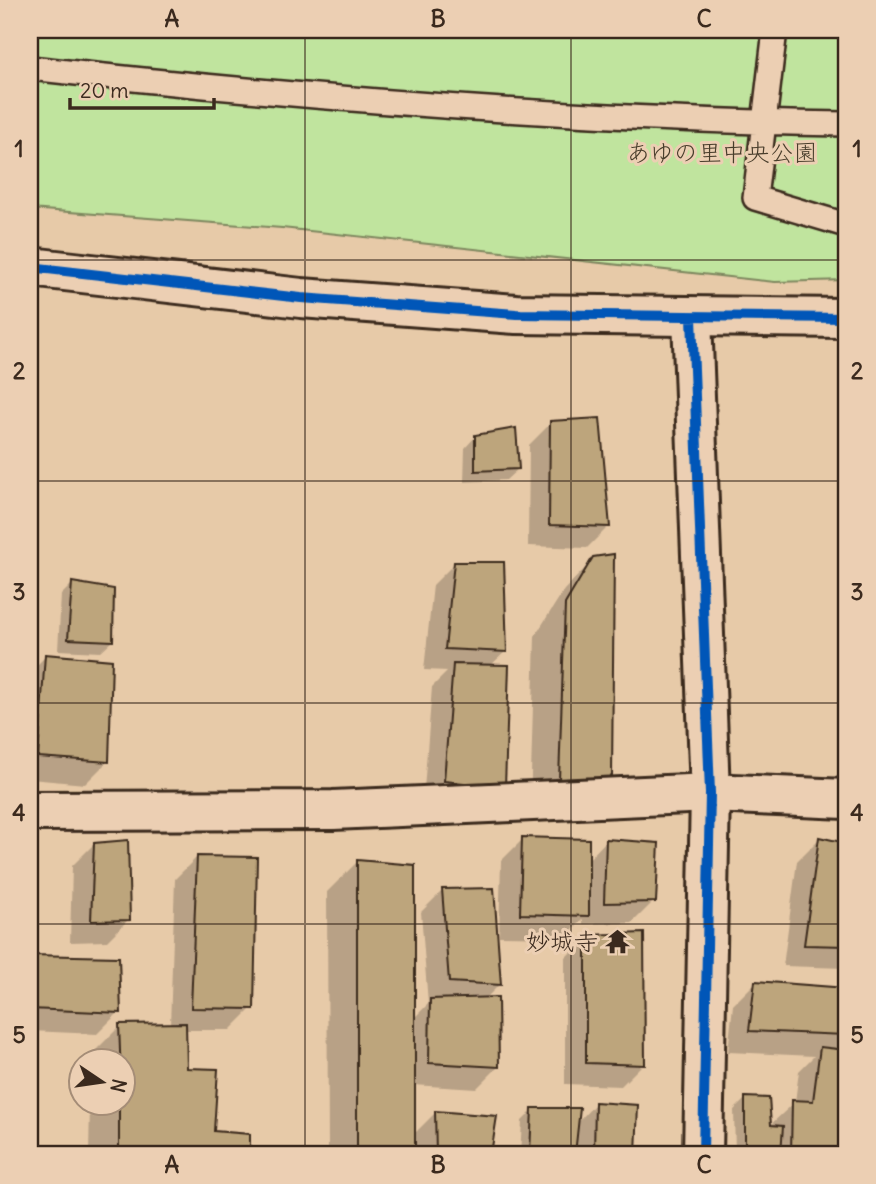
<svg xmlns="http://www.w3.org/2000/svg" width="876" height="1184" font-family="Delius,'Klee One',sans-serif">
<rect width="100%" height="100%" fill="#e7caa8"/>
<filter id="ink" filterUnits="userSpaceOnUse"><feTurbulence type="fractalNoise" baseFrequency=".0143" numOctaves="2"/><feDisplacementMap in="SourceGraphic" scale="14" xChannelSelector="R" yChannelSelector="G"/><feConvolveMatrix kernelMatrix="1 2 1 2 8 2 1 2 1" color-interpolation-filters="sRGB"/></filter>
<g filter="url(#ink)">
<!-- green -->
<path fill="#c0e49e" stroke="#7e875e" stroke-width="2" d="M30,30H846V280L775,282L282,228L30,209Z"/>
<!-- shadow -->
<path fill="#0003" d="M551,423L608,527L587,548L528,546L529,445Z
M476,436L518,469L506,480L464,482L465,448Z
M594,559L610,777L580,807L530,809L535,636L564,590Z
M455,563L506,651L490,666L504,786L423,802L432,687L448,671L424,670L433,585Z
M72,584L112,641L100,652L58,650L61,595Z
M46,656L107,762L85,784L30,779V672Z
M523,839L587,861L606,841L654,901L632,923L583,924V919L565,937L499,936L501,861Z
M819,839L846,845V966L844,968L783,966L797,861Z
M94,844L129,919L107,941L70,942L72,866Z
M197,857L252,1008L230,1030H185V1070L212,1132L248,1136V1154H89L90,1104H122V1062H90V1056L120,1026L170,1025L175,879Z
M357,862L413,1019L428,1004L421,912L443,890L500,984L485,999L498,1067L476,1089L413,1085V1135L435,1113L495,1118L490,1154H328L327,892Z
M587,936L643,1064L621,1086L565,1084V958Z
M30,957L117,959L119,1012L97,1034L30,1031Z
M755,983L846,989V1154H735L734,1110L746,1098L769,1126L795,1102L799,1071L814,1056L728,1052L733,1005Z
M595,1104L636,1107L635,1154H520L522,1121L533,1110L577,1123Z"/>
<!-- building -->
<path fill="#bda57b" stroke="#3b2a1e" stroke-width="2" d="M600,418L610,527L549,525L550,421Z
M516,428L519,469L475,471V435Z
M614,554L612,778L559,780L565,604L593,557Z
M454,562H504L507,652L445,649Z
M72,582L114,589L113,641L68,639Z
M45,654L112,660L109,762L38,757Z
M453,664L509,665L505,787L444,781Z
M522,837L589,839V916L520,914Z
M819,837L846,843V946L804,945Z
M606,839L659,843L656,902L604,903Z
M128,840L130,920L91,921L94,843Z
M197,856L257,857L254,1009L191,1008Z
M357,860L415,865V1154H357Z
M494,888L501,985L449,982L442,889Z
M644,933L645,1065L586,1063V935Z
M30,955L119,957L121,1013L30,1009Z
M755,981L846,988V1035L749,1031Z
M498,997L499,1067L429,1063L430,999Z
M186,1023L187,1068L218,1069L214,1131L250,1134V1154H119V1104H122L119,1024Z
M820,1047L846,1050V1154H791L792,1100L813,1101Z
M745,1097L769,1098L771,1125L783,1126L781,1154H745Z
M595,1102L638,1105L636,1154H594Z
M532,1108H580L575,1154H530Z
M435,1111L497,1116L491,1154H436Z"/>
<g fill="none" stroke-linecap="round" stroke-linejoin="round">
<defs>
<path id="lane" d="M775,30L755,198L846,225
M30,68C301,98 573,120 846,124"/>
<path id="street" d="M30,267L301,298L516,314L846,318
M30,811L333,810L710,793L846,799"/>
<path id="secondary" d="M692,317L710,793L703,1154"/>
</defs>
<!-- lane casing -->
<use href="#lane" stroke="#3b2a1e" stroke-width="28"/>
<!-- street casing -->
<use href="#street" stroke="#3b2a1e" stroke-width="44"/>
<!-- secondary casing -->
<use href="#secondary" stroke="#3b2a1e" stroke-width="44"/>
<!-- lane -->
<use href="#lane" stroke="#eccfb3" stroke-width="23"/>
<!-- street -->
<use href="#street" stroke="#eccfb3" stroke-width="38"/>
<!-- secondary -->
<use href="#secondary" stroke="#eccfb3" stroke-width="38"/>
<defs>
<path id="cycleway" d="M30,267L301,298L516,314L846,318
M692,317L710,793L703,1154"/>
</defs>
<!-- cycleway casing -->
<use href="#cycleway" stroke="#eccfb3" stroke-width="15"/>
<!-- cycleway -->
<use href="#cycleway" stroke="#0057b8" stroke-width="10"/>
</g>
</g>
<!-- grid -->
<path fill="none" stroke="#3b2a1e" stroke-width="2" stroke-opacity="0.55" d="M305,30V1154M571,30V1154M30,260H846M30,481H846M30,703H846M30,924H846"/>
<!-- icons -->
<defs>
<symbol id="temple-bare" viewBox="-9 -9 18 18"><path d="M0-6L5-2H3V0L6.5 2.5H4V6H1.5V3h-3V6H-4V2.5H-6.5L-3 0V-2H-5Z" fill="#3b2a1e" stroke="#eccfb3" stroke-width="2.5" paint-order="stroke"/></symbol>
</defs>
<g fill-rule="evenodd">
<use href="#temple-bare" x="600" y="924" width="35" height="35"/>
</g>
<g text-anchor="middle" stroke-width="6" stroke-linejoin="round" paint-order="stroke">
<!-- park labels -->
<g font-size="24" fill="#483d2b" stroke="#eccfb3">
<text x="722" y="161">あゆの里中央公園</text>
</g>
<!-- poi labels -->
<g font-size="24" fill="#3b2a1e" stroke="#eccfb3" text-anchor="end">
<text x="598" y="950">妙城寺</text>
</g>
</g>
<!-- margin -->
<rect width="876" height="1184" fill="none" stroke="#eccfb3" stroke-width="77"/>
<!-- north arrow -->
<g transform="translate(102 1082) rotate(103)"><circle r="33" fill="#eccfb3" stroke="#a58d77" stroke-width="2"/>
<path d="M0-5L12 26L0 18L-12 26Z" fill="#3b2a1e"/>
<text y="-10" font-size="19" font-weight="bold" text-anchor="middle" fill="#3b2a1e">N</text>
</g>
<!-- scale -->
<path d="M70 98v10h144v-10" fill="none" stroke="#3b2a1e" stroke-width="3.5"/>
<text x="80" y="98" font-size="21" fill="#3b2a1e" stroke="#eccfb3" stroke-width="5" paint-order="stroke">20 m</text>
<rect x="38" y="38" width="800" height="1108" fill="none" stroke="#3b2a1e" stroke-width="2.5"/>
<g font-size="23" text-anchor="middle" font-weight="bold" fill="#3b2a1e">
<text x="172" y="27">A</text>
<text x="438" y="27">B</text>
<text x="704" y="27">C</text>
<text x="19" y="157">1</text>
<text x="857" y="157">1</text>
<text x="19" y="379">2</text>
<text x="857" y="379">2</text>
<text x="19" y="600">3</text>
<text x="857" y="600">3</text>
<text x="19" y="821">4</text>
<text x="857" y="821">4</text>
<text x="19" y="1043">5</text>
<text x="857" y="1043">5</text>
<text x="172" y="1173">A</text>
<text x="438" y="1173">B</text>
<text x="704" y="1173">C</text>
</g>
</svg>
